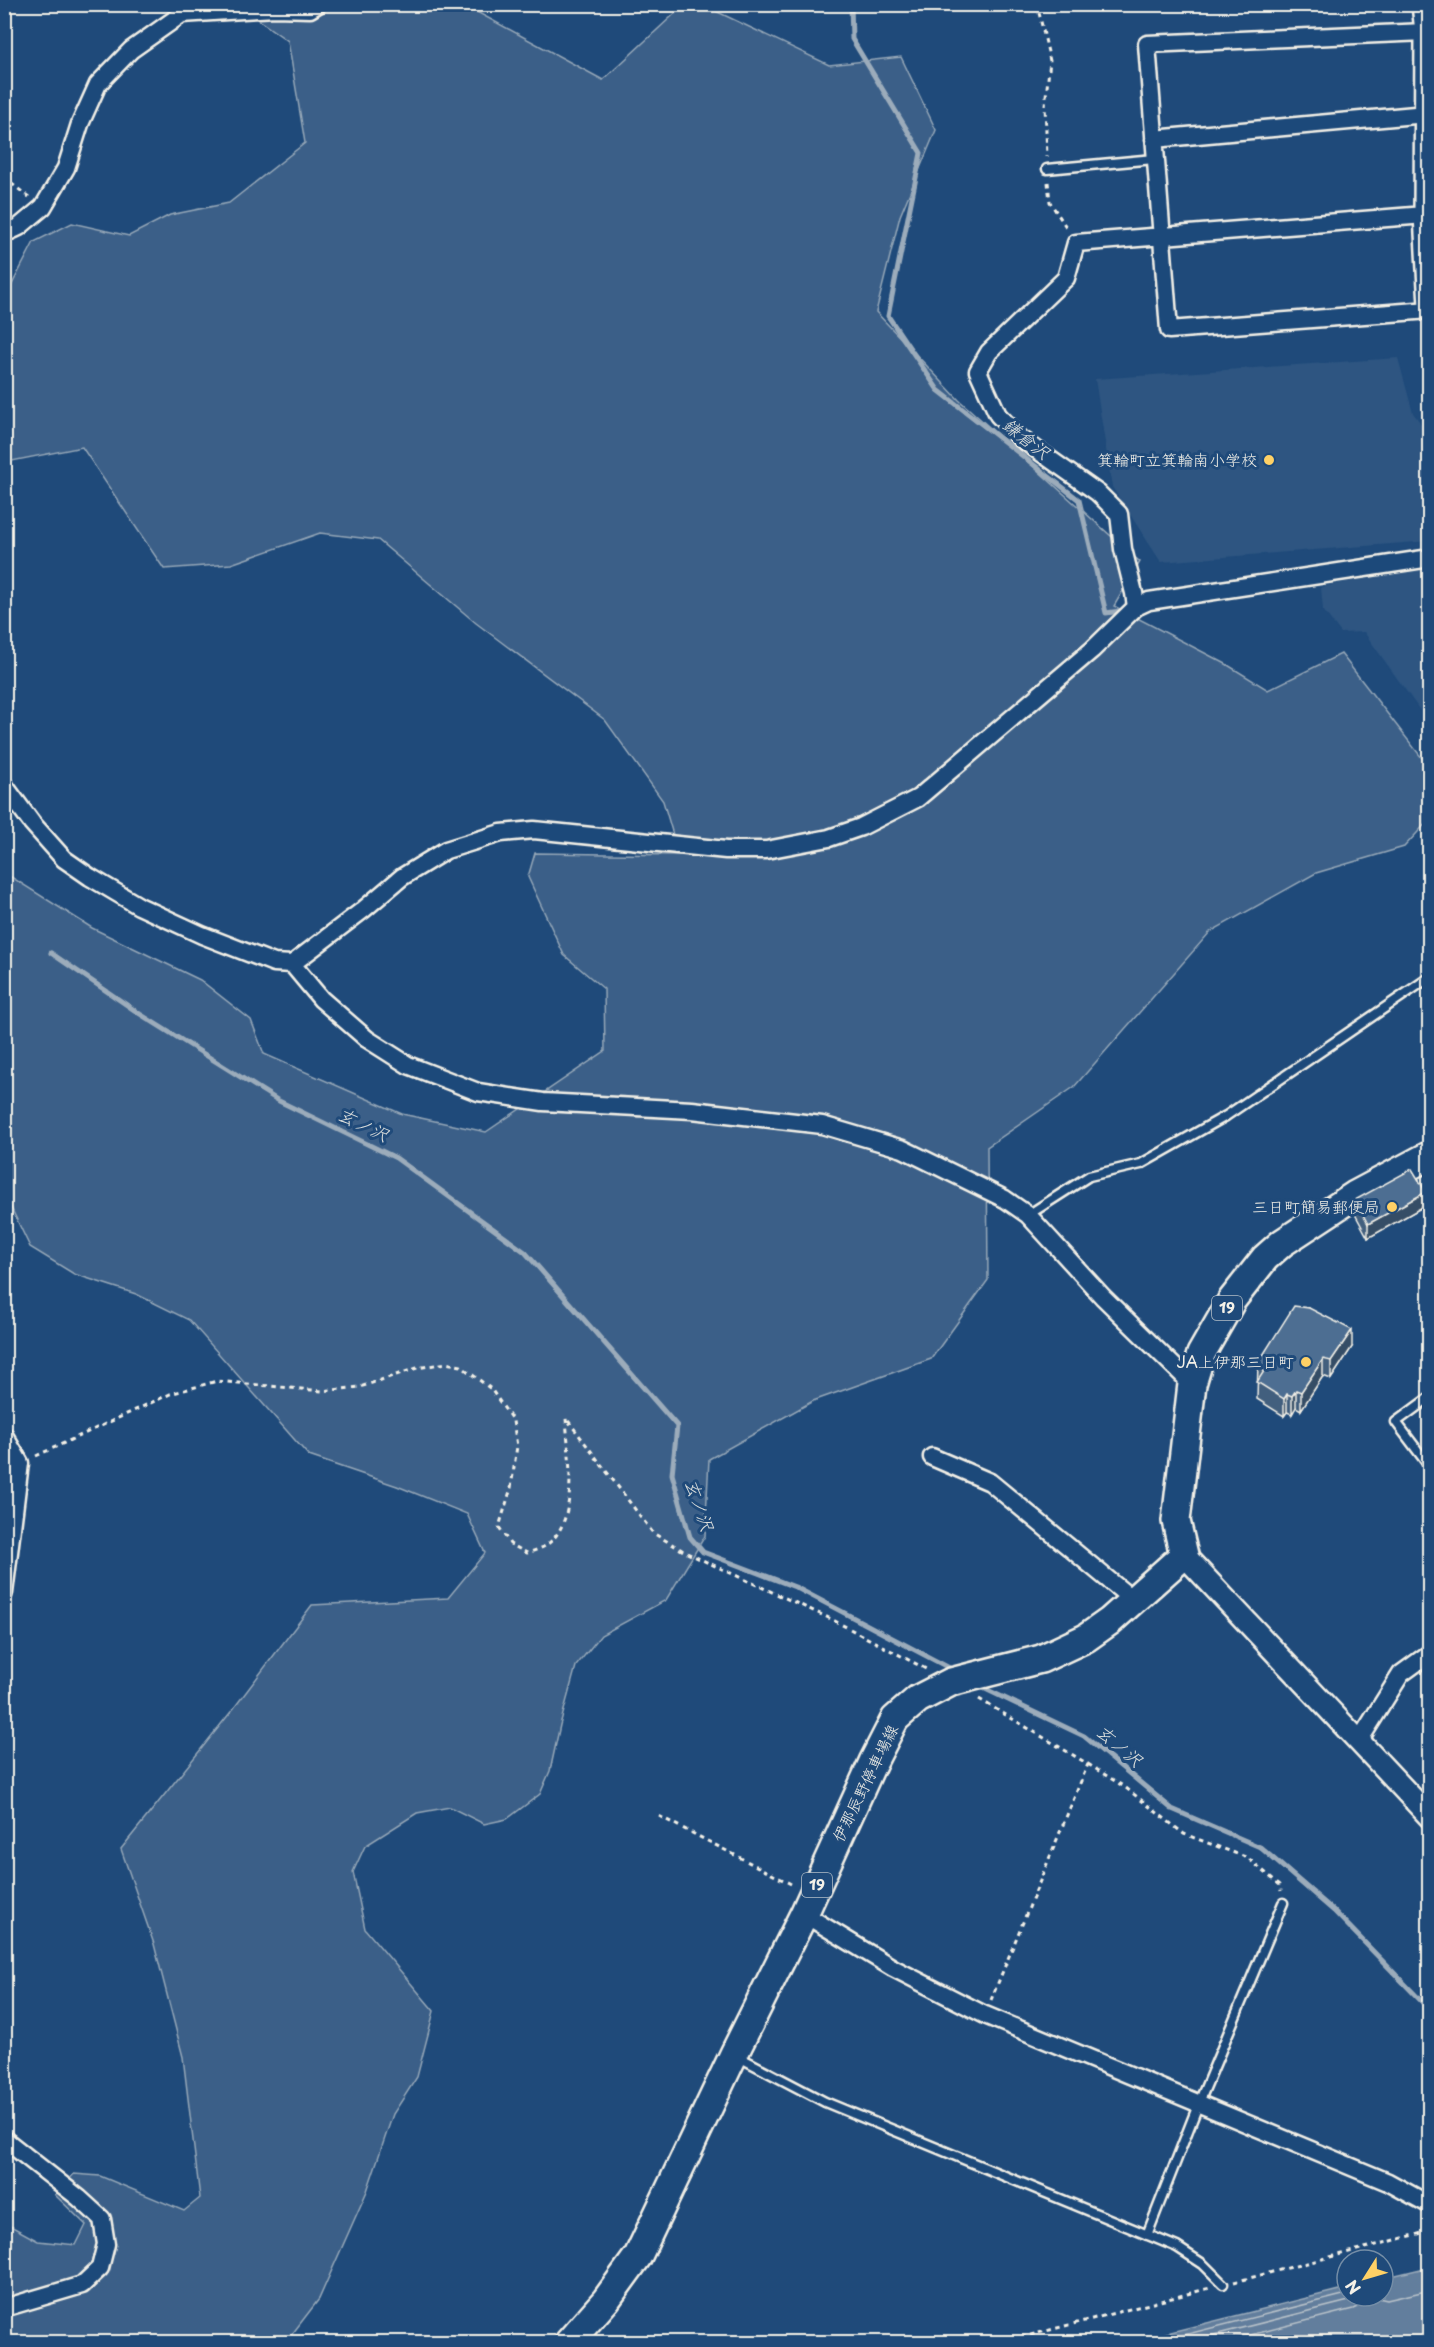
<svg xmlns="http://www.w3.org/2000/svg" width="1434" height="2347" font-family="'Playpen Sans','Klee One',sans-serif">
<rect width="100%" height="100%" fill="#1f4a7a"/>
<filter id="ink" filterUnits="userSpaceOnUse"><feTurbulence type="fractalNoise" baseFrequency=".0167" numOctaves="2"/><feDisplacementMap in="SourceGraphic" scale="12" xChannelSelector="R" yChannelSelector="G"/><feConvolveMatrix kernelMatrix="1 2 1 2 8 2 1 2 1" color-interpolation-filters="sRGB"/></filter>
<g filter="url(#ink)">
<!-- built -->
<path fill="#2d5581" d="M1398,358L1413,413L1429,434V541L1161,562L1112,487L1095,379Z
M1429,565V723L1364,632L1341,633L1323,610L1321,587Z"/>
<!-- green -->
<path fill="#3a5f88" stroke="#97a8b8" stroke-width="1.5" d="M237,5H464L603,80L684,5H703L829,65L901,57L936,130L900,216L876,312L959,400L1140,562L1114,606L1226,664L1268,690L1341,654L1429,767V820L1404,847L1316,873L1210,932L1074,1087L987,1147L988,1280L931,1359L813,1401L709,1459L705,1536L666,1600L601,1635L576,1666L560,1725L550,1771L540,1794L507,1819L484,1824L450,1807L417,1813L365,1846L353,1872L365,1929L434,2011L417,2077L393,2114L367,2191L319,2299L286,2342H5V2227L9,2225L38,2241L76,2245L86,2225L55,2195L74,2174L100,2176L184,2211L200,2198L183,2057L154,1944L121,1849L234,1708L312,1605L448,1598L485,1553L467,1514L397,1486L309,1456L189,1320L136,1294L74,1274L30,1247L5,1195V873L92,928L200,980L251,1020L264,1054L402,1114L486,1132L605,1051L604,989L564,955L528,877L535,853L679,855L663,801L605,720L476,623L378,540L320,533L231,564L164,569L82,447L7,462L5,458V298L34,242L72,223L129,236L170,215L229,203L305,143L288,41Z"/>
<!-- water -->
<path fill="#627e9d" stroke="#9cacbb" stroke-width="1.5" d="M1429,2267V2342H1131L1347,2288V2296H1383V2278Z"/>
<g fill="none" stroke-linecap="round" stroke-linejoin="round">
<!-- shore -->
<path stroke="#bac3ca" stroke-width="1.5" d="M1370,2296L1387,2300L1430,2290
M1156,2342L1347,2294
M1186,2342L1349,2301L1357,2296
M1223,2342L1353,2309L1361,2305L1369,2296"/>
<!-- stream -->
<path stroke="#9cacbb" stroke-width="5" d="M851,4L852,39L921,153L888,316L938,390L1079,500L1106,613L1127,610
M51,953L140,1014L279,1101L396,1158L525,1252L677,1426L672,1474L690,1537L703,1552L795,1587L957,1672
M977,1685L1084,1736L1172,1809L1260,1847L1334,1911L1430,2010"/>
<defs>
<path id="service" d="M1047,169L1154,159
M1028,1215L1089,1176L1141,1164L1226,1116L1430,977
M1430,1397L1396,1422L1430,1467
M737,2056L825,2102L1177,2247L1203,2264L1223,2284
M1147,2235L1198,2105L1283,1903"/>
<path id="minor" d="M1426,32L1147,44L1169,330L1430,310
M1154,139L1426,114
M4,234L19,227L43,207L66,168L80,124L98,84L131,50L182,14L275,8L310,9L318,4
M1136,607L1134,593L1123,549L1119,514L1098,493L1020,438L998,415L978,371L989,352L1066,278L1076,243L1425,215
M4,785L32,823L64,859L90,877L139,906L202,935L274,963L292,964L363,910L402,877L446,850L501,833L534,830L726,850H766L829,838L861,827L918,798L1092,650L1136,607L1149,601L1430,558
M292,964L321,999L367,1039L408,1065L478,1092L543,1102L692,1110L822,1125L903,1149L1005,1199L1028,1215L1103,1297L1192,1384
M4,1435L20,1463L4,1593
M932,1457L990,1482L1133,1600
M1359,1741L1401,1674L1430,1653
M804,1914L893,1968L985,2015L1388,2182L1430,2205
M4,2139L79,2198L102,2219L106,2244L100,2268L82,2285L4,2308"/>
<path id="tertiary" d="M1423,4L1426,32L1425,215L1430,306
M1184,1555L1430,1817"/>
<path id="primary" d="M569,2342L606,2300L638,2256L734,2054L804,1914L873,1762L895,1719L918,1699L951,1682L1041,1659L1086,1638L1110,1621L1184,1555L1176,1521L1192,1384L1201,1354L1232,1300L1265,1258L1282,1243L1355,1195L1430,1155"/>
</defs>
<!-- service casing -->
<use href="#service" stroke="#f4f1e8" stroke-width="13"/>
<!-- minor casing -->
<use href="#minor" stroke="#f4f1e8" stroke-width="21"/>
<!-- tertiary casing -->
<use href="#tertiary" stroke="#f4f1e8" stroke-width="26"/>
<!-- primary casing -->
<use href="#primary" stroke="#f4f1e8" stroke-width="32"/>
<!-- path -->
<path stroke="#f4f1e8" stroke-width="3" stroke-dasharray="4.5 4.5" stroke-linecap="butt" d="M1037,4L1050,61L1045,105L1047,157
M4,178L29,197
M1048,182L1050,202L1068,230
M36,1456L170,1394L217,1381L322,1391L360,1387L417,1368L446,1363L461,1366L491,1389L513,1421L517,1446L511,1488L499,1527L510,1544L527,1553C533,1551 540,1549 545,1546C581,1522 568,1455 566,1418L653,1533L687,1553L831,1619L926,1669
M979,1699L1088,1764L991,2000
M1088,1764L1126,1788L1184,1834L1248,1858L1280,1885L1281,1891
M659,1816L793,1885
M1234,2282L1430,2231
M1004,2342L1210,2288"/>
<!-- service -->
<use href="#service" stroke="#1f4a7a" stroke-width="8"/>
<!-- minor -->
<use href="#minor" stroke="#1f4a7a" stroke-width="16"/>
<!-- tertiary -->
<use href="#tertiary" stroke="#1f4a7a" stroke-width="21"/>
<!-- primary -->
<use href="#primary" stroke="#1f4a7a" stroke-width="27"/>
</g>
<!-- wall -->
<path fill="#425f7e" stroke="#f4f1e8" stroke-width="1.5" d="M1355,1200L1426,1205L1368,1238L1355,1214Z
M1352,1347L1331,1379L1323,1376L1301,1410L1296,1407L1292,1414L1287,1412L1284,1416L1257,1399L1258,1363Z"/>
<!-- shaded-wall -->
<path fill="#364d66" stroke="#f4f1e8" stroke-width="1.5" d="M1426,1192V1205L1368,1238V1224Z
M1352,1330V1347L1331,1379V1361Z
M1323,1359V1376L1301,1410V1392Z
M1296,1390V1407L1292,1414V1396Z
M1287,1394V1412L1284,1416V1399Z"/>
<!-- building -->
<path fill="#4d6e92" stroke="#f4f1e8" stroke-width="1.5" d="M1412,1169L1426,1192L1368,1224L1355,1200Z
M1294,1306L1309,1308L1352,1330L1331,1361L1323,1359L1301,1392L1296,1390L1292,1396L1287,1394L1284,1399L1257,1382L1266,1368L1258,1363Z"/>
</g>
<!-- markers -->
<g fill="#ffd166" stroke="#1f4a7a" stroke-width="2">
<circle cx="1269" cy="460" r="6"/>
<circle cx="1392" cy="1207" r="6"/>
<circle cx="1306" cy="1362" r="6"/>
</g>
<g text-anchor="middle" stroke-width="6" stroke-linejoin="round" paint-order="stroke">
<!-- shield labels -->
<g fill="#1f4a7a" stroke="#b4bfc7" stroke-width="1.5">
<rect x="1212" y="1296" width="30" height="24" rx="4.5"/>
<rect x="802" y="1873" width="30" height="24" rx="4.5"/>
</g>
<g font-size="15" font-weight="bold" fill="#f4f1e8">
<text x="1227" y="1313">19</text>
<text x="817" y="1890">19</text>
</g>
<!-- poi labels -->
<g font-size="16" fill="#f4f1e8" stroke="#1f4a7a" text-anchor="end">
<text x="1257" y="466">箕輪町立箕輪南小学校</text>
<text x="1380" y="1213">三日町簡易郵便局</text>
<text x="1294" y="1368">JA上伊那三日町</text>
</g>
<!-- street labels -->
<g font-size="16" fill="#f4f1e8" stroke="#1f4a7a">
<text transform="translate(865 1783) rotate(-64)" y="6">伊那辰野停車場線</text>
</g>
<!-- water labels -->
<g font-size="18" font-style="italic" fill="#dee0dd" stroke="#1f4a7a">
<text transform="translate(1026 439) rotate(38)" y="6">鎌倉沢</text>
<text transform="translate(363 1125) rotate(26)" y="6">玄ノ沢</text>
<text transform="translate(699 1505) rotate(71)" y="6">玄ノ沢</text>
<text transform="translate(1119 1746) rotate(40)" y="6">玄ノ沢</text>
</g>
</g>
<!-- margin -->
<rect width="1434" height="2347" fill="none" stroke="#1f4a7a" stroke-width="24"/>
<rect x="12" y="12" width="1410" height="2323" fill="none" stroke="#f4f1e8" stroke-width="2" filter="url(#ink)"/>
<!-- north arrow -->
<g transform="translate(1365 2278) rotate(233)"><circle r="28" fill="#1f4a7a" stroke="#748da6" stroke-width="1.5"/>
<path d="M0-4.5L10 22L0 15L-10 22Z" fill="#ffd166"/>
<text y="-9" font-size="16" font-weight="bold" text-anchor="middle" fill="#f4f1e8">N</text>
</g>
</svg>
